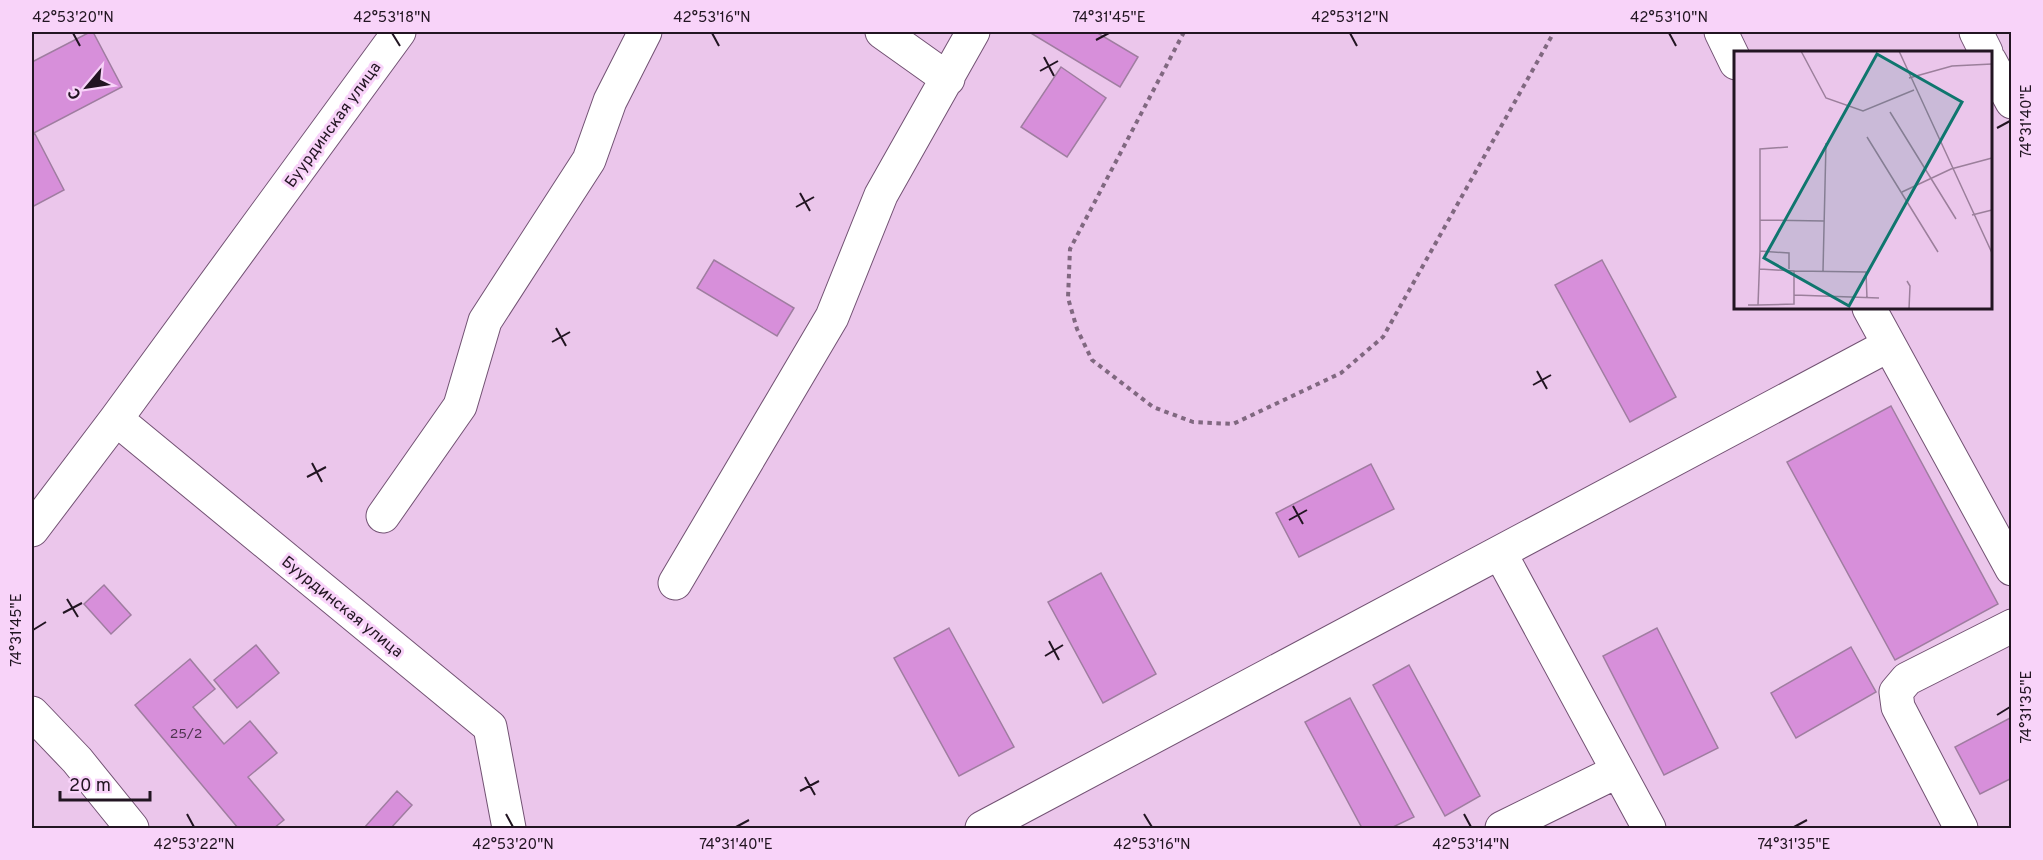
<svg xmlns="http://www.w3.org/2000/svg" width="2043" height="860" font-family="Overpass,sans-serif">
<rect width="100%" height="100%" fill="#ebc6eb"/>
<!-- building -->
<path fill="#d78fda" stroke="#9f7da0" stroke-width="1.5" d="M90,32H93L122,87L32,134V62Z
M1029,32H1096L1138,57L1120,87Z
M1061,67L1106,98L1067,157L1021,127Z
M35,134L64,190L32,207V136Z
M714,260L794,308L777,336L697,288Z
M1602,260L1676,397L1630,422L1555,285Z
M1891,406L1998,604L1895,660L1787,462Z
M1371,464L1394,509L1299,557L1276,513Z
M1101,573L1156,674L1103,703L1048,602Z
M104,585L131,615L111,634L84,604Z
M949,628L1014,747L959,776L894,658Z
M1657,628L1718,748L1664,775L1603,656Z
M256,645L279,673L237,708L214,680Z
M1851,647L1876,692L1796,738L1771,693Z
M190,659L215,689L193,707L224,744L250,721L277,753L248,777L284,820L274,828H238L135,705Z
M1409,665L1480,796L1445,816L1373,685Z
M1350,698L1414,817L1391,828H1362L1305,722Z
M2012,717V778L1980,794L1955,747Z
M397,791L412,805L391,828H364Z"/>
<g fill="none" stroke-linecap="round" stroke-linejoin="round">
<defs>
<path id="minor" d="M882,32L948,79
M1721,32L1736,63
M1976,32L1986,52
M1990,61L2012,102
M1869,308L2012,569
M116,419L490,727L509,828
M383,516L460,406L485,321L589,160L610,101L645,32
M32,530L116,419L399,32
M1500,553L1649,828
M675,583L832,317L881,195L973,32
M32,713L77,760L132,828
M982,828L1889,345
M1502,828L1618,771
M1961,828L1898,707L1896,692L1907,679L2012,626"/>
</defs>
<!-- minor casing -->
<use href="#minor" stroke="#725273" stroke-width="35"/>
<!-- path -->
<path stroke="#806880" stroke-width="4" stroke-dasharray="4.5 4.5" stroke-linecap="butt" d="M1184,32L1070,249L1068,298L1077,329L1092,360L1153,407L1193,422L1233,424L1341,373L1383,337L1554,32"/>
<!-- minor -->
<use href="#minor" stroke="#fff" stroke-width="33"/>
</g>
<!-- ticks -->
<path fill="none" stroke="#221522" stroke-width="2" d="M73,33L80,46M392,33L400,46M712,33L719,46M1350,33L1357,46M1669,33L1676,46M1096,40L1109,33M1044,57L1054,76M1040,71L1058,61M1997,128L2010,121M800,193L810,211M796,207L814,197M556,328L566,346M552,342L570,332M1537,371L1547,389M1533,385L1551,375M312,463L322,482M307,477L326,467M1293,506L1303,524M1289,520L1307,510M67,599L78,617M63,613L82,603M33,630L46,622M1049,641L1059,660M1045,656L1063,645M1997,715L2010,707M805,777L815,795M800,791L819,781M187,814L194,827M506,814L513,827M1144,814L1152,827M1464,814L1471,827M736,827L749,820M1794,827L1807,820"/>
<g text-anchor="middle" stroke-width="6" stroke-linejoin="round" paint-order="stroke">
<!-- number labels -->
<g font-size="14" fill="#4f3450">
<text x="186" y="738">25/2</text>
</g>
<!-- street labels -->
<g font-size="16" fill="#221522" stroke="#f8d3f9">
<text transform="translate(332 124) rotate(-54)" y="6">Буурдинская улица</text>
<text transform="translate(343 606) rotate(39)" y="6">Буурдинская улица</text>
</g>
</g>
<!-- overview -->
<g transform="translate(1734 51)">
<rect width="258" height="258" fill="#ebc6eb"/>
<path fill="none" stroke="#9b7f9b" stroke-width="1.5" d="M67,0L92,47L129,60L180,39M165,0L258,202M175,27L218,15L258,13M156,61L222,168M133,86L204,201M168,141L217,118L258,107M238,164L258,159M26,169L90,170M26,200V98L54,96M60,220L132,221L133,247M89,220L92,92M173,230L176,235L175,258M60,244L145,247M14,254H24L26,200L55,202V218M24,254L60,253V220L26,218"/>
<path fill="#0f766e" fill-opacity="0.15" stroke="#0f766e" stroke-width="3" d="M143,3L228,51L115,255L30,207Z"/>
<rect width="258" height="258" fill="none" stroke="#221522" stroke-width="3"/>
</g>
<!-- border -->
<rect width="2043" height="860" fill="none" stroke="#f8d3f9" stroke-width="66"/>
<!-- north arrow -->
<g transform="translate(87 87) rotate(241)" stroke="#f8d3f9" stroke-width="4.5" paint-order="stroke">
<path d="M0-4.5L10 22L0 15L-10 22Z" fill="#221522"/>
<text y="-9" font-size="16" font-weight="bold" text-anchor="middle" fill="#221522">С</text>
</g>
<!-- scale -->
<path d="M60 791v9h90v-9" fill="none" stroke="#221522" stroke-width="3"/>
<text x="69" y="791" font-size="18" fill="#221522" stroke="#f8d3f9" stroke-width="4.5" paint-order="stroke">20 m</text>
<rect x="33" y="33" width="1977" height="794" fill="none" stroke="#221522" stroke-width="2"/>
<g font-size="15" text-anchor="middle" fill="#221522">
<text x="73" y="22">42°53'20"N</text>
<text x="392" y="22">42°53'18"N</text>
<text x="712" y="22">42°53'16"N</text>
<text x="1109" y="22">74°31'45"E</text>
<text x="1350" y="22">42°53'12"N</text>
<text x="1669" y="22">42°53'10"N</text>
<text transform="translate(2026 121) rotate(-90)" y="5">74°31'40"E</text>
<text transform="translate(16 630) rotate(-90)" y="5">74°31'45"E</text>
<text transform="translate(2026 707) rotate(-90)" y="5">74°31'35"E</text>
<text x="194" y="849">42°53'22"N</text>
<text x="513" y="849">42°53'20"N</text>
<text x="736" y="849">74°31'40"E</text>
<text x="1152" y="849">42°53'16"N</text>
<text x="1471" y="849">42°53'14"N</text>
<text x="1794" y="849">74°31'35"E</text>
</g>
</svg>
